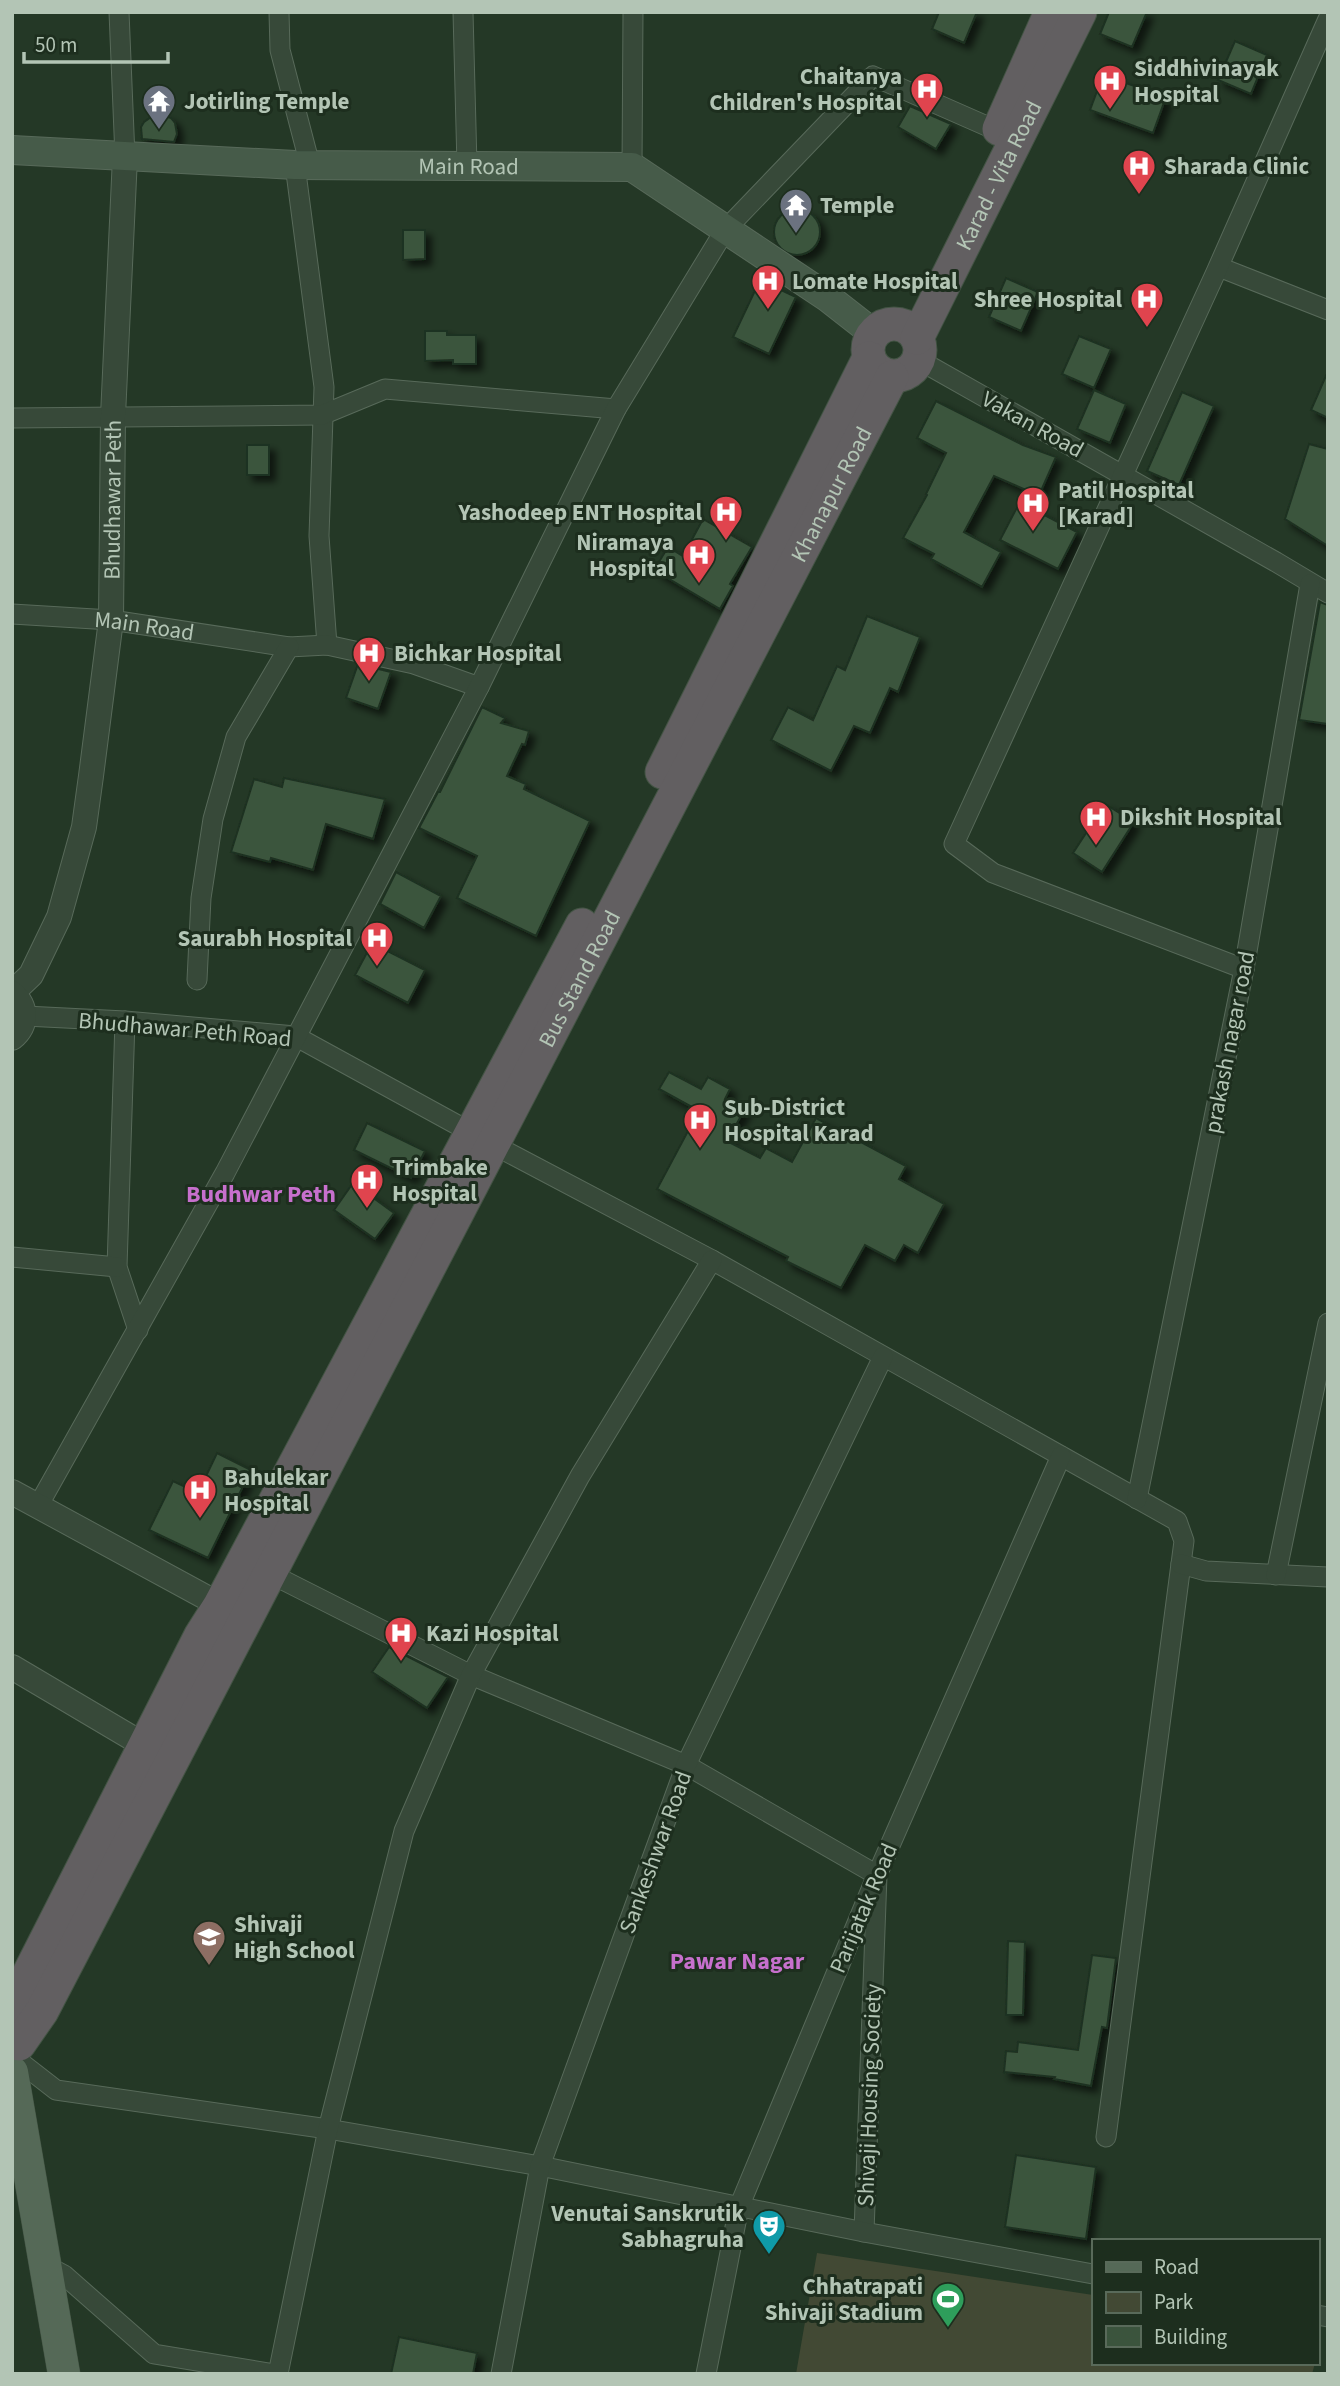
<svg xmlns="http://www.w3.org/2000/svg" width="1340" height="2386" font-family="'Source Sans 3',sans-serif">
<defs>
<filter id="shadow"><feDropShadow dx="6" dy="6" stdDeviation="3.5" flood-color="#0009"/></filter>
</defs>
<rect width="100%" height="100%" fill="#243826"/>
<!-- green -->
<path fill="#424934" d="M817,2253L1093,2295V2363H1315L1312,2374H796Z"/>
<!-- building -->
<path fill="#3b543d" stroke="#1f3020" stroke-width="2" filter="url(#shadow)" d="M939,12H977L964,43L932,29Z
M1109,12H1147L1132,47L1100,34Z
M1235,41L1267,55L1251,94L1218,80Z
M1103,75L1166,97L1153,133L1090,110Z
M910,106L951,124L936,149L898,127Z
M160,114L171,118L175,123L177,134L174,142L142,139L141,127L144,122L154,115Z
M774 232a23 23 0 1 1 46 0a23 23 0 1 1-46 0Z
M403,230H425V259L403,260Z
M1006,278L1038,292L1021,331L989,317Z
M760,280L796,297L769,354L733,337Z
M425,331H447V335H476V364H453V360L425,361Z
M1079,336L1111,349L1094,388L1062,374Z
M1328,371V418L1311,410Z
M1094,390L1126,404L1110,443L1077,429Z
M1182,392L1214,406L1179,485L1147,471Z
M936,401L1023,445L1056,457L1033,509L1077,532L1058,569L1000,540L1026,490L994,476L964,532L1001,552L982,587L931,559L934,554L903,538L927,495L926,494L946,453L917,438Z
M1309,444L1328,449V546L1285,519Z
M247,445H269V475H247Z
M703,519L752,547L730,584L733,586L720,609L654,570L668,547L683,556Z
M1320,602L1328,605V724L1299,720Z
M867,616L920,637L898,692L890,688L870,733L854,726L831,771L771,740L788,707L813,720L837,666L845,670Z
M358,664L391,672L378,709L346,698Z
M482,707L505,718L501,723L529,731L525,745L522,744L507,776L526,784L524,789L590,821L536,936L457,898L477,856L419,828L438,792H440Z
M284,778L385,799L373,839L326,824L313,870L271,858L270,862L231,852L254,779L282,787Z
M1105,804L1134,822L1102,872L1073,853Z
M396,872L441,896L424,928L380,904Z
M372,943L425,970L408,1003L355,975Z
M669,1072L701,1089L708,1077L730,1089L725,1099L745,1109L727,1141L760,1158L766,1148L792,1162L816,1118L906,1166L899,1179L944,1204L918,1253L904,1245L895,1261L865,1245L841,1288L786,1261L788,1257L657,1189L695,1118L686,1113L690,1106L659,1089Z
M367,1123L425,1151L411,1178L354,1150Z
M353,1183L394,1213L375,1239L334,1210Z
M217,1453L251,1470L208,1558L149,1530L173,1481L198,1493Z
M389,1647L448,1677L427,1708L372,1672Z
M1008,1941L1025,1942L1023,2015H1006Z
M1092,1955L1116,1958L1107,2028L1102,2027L1091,2086L1054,2079L1055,2077L1004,2072L1006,2051L1017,2052L1018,2042L1078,2050Z
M1016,2155L1096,2167L1086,2239L1005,2227Z
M399,2337L477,2353L473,2374H391Z"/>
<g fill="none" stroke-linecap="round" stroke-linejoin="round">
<defs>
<g id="minor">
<path d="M119,12L125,157"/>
<path d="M279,12L280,50L310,165"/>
<path d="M463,12L467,166"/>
<path d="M295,165L324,387L319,536L327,645"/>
<path d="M632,167L633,12"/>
<path d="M1219,267L1328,310"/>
<path d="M919,360L1276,562L1328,593"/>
<path d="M12,418L322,415L385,389L616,409"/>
<path id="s1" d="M12,614L111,620L289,647L327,645L414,664L479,687"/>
<path d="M1244,969L993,873L954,844L1216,272L1328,19"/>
<path d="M197,980L201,898L213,819L236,737L289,647"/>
<path d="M25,1016L125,1021L295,1036L494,1145L712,1260L1177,1521L1184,1541L1106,2137"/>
<path d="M125,1021L117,1267L138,1330"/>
<path d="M12,1257L117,1267"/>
<path d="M1137,1499L1244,969L1310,584"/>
<path d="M38,1506L225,1173L479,687L616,409L725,230L873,76L998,131"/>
<path d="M1181,1564L1206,1571L1328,1577"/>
<path d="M269,1573L471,1675L686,1765L877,1875L864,2232"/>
<path d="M1276,1575L1328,1323"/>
<path d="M20,2062L56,2090L328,2129L540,2166L864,2232L1093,2274"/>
<path d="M45,2265L64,2275L154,2354L275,2374"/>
<path d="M1317,2315L1328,2317"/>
<path d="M278,2374L328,2129L404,1831L471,1675L580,1476L712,1260"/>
<path d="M501,2374L540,2166L686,1765L883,1357"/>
<path d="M706,2374L739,2207L877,1875L1061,1456"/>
</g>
<g id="tertiary">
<path id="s2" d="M12,993L31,975L59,917L84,827L91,776L111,620L113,416L125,157"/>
<path d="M12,993C27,1006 28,1025 12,1038"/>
<path d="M12,1492L220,1605"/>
<path d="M12,1667L159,1754"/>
</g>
<g id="secondary">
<path id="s3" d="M12,150L295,165L632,167L827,297L873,333"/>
</g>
<path id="primary" d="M12,2072L64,2374"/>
<g id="trunk">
<path d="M999,129L1051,12"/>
<circle cx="894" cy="350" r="26"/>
<path id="s4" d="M917,338L1080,12"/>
<path d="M662,772L869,358"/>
<path d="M12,2007L201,1635L220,1605L582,925"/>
<path id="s5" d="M19,2044L42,2011L892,377"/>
</g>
</defs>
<!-- minor casing -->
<use href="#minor" stroke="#586a5a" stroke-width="21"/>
<!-- tertiary casing -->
<use href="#tertiary" stroke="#586a5a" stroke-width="26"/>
<!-- secondary casing -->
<use href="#secondary" stroke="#586a5a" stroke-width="30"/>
<!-- primary casing -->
<use href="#primary" stroke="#445545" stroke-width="33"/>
<!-- trunk casing -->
<use href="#trunk" stroke="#435444" stroke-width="35"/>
<!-- minor -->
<use href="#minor" stroke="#374939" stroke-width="19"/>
<!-- tertiary -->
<use href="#tertiary" stroke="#374939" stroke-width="24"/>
<!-- secondary -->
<use href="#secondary" stroke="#465b49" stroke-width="28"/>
<!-- primary -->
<use href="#primary" stroke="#556957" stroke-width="32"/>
<!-- trunk -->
<use href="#trunk" stroke="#625f61" stroke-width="33"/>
</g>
<!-- icons -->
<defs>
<symbol id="hospital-pin" viewBox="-11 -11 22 30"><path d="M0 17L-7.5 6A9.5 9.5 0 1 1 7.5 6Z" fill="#e0444e" stroke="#1d2e1e"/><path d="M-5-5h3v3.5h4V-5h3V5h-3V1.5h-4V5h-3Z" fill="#fff"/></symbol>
<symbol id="temple-pin" viewBox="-11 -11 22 30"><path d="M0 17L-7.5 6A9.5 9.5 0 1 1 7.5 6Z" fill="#6b7280" stroke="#1d2e1e"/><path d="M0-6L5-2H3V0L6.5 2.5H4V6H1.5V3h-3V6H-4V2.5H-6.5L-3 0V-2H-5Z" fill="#fff"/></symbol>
<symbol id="university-pin" viewBox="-11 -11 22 30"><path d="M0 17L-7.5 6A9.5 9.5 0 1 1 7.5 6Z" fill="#8d6e63" stroke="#1d2e1e"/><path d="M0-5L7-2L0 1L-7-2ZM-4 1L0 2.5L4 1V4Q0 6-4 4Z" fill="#fff"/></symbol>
<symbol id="theatre-pin" viewBox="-11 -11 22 30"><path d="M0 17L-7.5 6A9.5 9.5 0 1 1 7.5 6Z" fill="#0f9aa8" stroke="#1d2e1e"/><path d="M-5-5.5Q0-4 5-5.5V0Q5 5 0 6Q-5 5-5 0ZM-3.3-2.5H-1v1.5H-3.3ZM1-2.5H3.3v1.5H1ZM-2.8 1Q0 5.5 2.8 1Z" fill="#fff"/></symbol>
<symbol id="stadium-pin" viewBox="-11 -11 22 30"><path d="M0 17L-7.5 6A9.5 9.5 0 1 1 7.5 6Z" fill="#2e9e5b" stroke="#1d2e1e"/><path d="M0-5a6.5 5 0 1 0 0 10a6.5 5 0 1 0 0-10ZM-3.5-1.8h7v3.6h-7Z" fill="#fff"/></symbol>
</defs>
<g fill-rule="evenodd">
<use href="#hospital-pin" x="1091" y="62" width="38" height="52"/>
<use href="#hospital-pin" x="908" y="70" width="38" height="52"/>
<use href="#temple-pin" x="140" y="82" width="38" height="52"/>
<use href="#hospital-pin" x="1120" y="147" width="38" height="52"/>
<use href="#temple-pin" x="777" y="186" width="38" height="52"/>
<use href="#hospital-pin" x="749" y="262" width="38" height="52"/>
<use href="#hospital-pin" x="1128" y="280" width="38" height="52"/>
<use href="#hospital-pin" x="1014" y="484" width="38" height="52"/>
<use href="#hospital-pin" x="707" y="493" width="38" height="52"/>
<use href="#hospital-pin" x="680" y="536" width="38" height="52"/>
<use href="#hospital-pin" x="350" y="634" width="38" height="52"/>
<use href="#hospital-pin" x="1077" y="798" width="38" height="52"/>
<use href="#hospital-pin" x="358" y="919" width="38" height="52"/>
<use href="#hospital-pin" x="681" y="1101" width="38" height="52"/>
<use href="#hospital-pin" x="348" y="1161" width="38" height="52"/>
<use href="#hospital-pin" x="181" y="1471" width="38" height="52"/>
<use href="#hospital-pin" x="382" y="1614" width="38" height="52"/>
<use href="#university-pin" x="190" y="1918" width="38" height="52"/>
<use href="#theatre-pin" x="750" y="2207" width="38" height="52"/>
<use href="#stadium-pin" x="929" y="2280" width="38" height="52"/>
</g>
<g text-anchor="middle" stroke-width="6" stroke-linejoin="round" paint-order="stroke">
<!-- poi labels -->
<g font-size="23" font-weight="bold" fill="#b3c5b5" stroke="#1d2e1e" text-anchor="start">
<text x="1134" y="76">Siddhivinayak<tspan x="1134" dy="26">Hospital</tspan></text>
<text x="902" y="84" text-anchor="end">Chaitanya<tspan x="902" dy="26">Children's Hospital</tspan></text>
<text x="184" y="109">Jotirling Temple</text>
<text x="1164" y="174">Sharada Clinic</text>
<text x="820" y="213">Temple</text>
<text x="792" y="289">Lomate Hospital</text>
<text x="1122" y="307" text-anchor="end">Shree Hospital</text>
<text x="1058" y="498">Patil Hospital<tspan x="1058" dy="26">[Karad]</tspan></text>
<text x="702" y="520" text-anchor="end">Yashodeep ENT Hospital</text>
<text x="674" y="550" text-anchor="end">Niramaya<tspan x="674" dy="26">Hospital</tspan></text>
<text x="394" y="661">Bichkar Hospital</text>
<text x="1120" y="825">Dikshit Hospital</text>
<text x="352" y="946" text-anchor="end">Saurabh Hospital</text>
<text x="724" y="1115">Sub-District<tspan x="724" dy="26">Hospital Karad</tspan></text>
<text x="392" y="1175">Trimbake<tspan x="392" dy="26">Hospital</tspan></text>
<text x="224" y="1485">Bahulekar<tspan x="224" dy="26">Hospital</tspan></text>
<text x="426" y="1641">Kazi Hospital</text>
<text x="234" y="1932">Shivaji<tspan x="234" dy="26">High School</tspan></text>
<text x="744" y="2221" text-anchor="end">Venutai Sanskrutik<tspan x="744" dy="26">Sabhagruha</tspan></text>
<text x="923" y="2294" text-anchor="end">Chhatrapati<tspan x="923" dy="26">Shivaji Stadium</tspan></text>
</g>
<!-- street labels -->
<g font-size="23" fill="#b3c5b5" stroke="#1d2e1e">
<text dy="8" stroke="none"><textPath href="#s3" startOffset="457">Main Road</textPath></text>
<text dy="8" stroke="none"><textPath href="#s4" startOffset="182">Karad - Vita Road</textPath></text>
<text transform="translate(1033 424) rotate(29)" y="8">Vakan Road</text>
<text dy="8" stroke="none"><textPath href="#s5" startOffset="1750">Khanapur Road</textPath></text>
<text dy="8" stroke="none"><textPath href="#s2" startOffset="513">Bhudhawar Peth</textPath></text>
<text dy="8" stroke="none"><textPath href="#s1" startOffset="133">Main Road</textPath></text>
<text dy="8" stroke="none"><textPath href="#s5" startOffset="1204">Bus Stand Road</textPath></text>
<text transform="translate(185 1029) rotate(5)" y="8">Bhudhawar Peth Road</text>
<text transform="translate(1229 1042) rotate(-79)" y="8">prakash nagar road</text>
<text transform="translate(655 1852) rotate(-70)" y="8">Sankeshwar Road</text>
<text transform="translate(863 1908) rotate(-67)" y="8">Parijatak Road</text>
<text transform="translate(869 2095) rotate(-88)" y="8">Shivaji Housing Society</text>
</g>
<!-- neighbourhood labels -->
<g font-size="24" font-weight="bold" fill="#c770cd" stroke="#1d2e1e">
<text x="261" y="1202">Budhwar Peth</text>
<text x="737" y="1969">Pawar Nagar</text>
</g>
</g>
<!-- border -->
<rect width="1340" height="2386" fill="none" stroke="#b3c5b5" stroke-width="28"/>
<!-- legend -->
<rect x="1092" y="2239" width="228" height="126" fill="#1d2e1e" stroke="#596a5a" stroke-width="2"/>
<rect x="1106" y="2262" width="35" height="10" fill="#556957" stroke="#596a5a" stroke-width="2"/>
<text x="1154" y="2274" font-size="21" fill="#b3c5b5">Road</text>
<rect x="1106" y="2292" width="35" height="21" fill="#424934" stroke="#596a5a" stroke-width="2"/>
<text x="1154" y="2309" font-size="21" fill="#b3c5b5">Park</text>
<rect x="1106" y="2326" width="35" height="21" fill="#3b543d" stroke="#596a5a" stroke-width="2"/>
<text x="1154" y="2344" font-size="21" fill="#b3c5b5">Building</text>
<!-- scale -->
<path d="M24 52v10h144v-10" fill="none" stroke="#b3c5b5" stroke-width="3.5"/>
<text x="35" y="52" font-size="21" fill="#b3c5b5" stroke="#1d2e1e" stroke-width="5" paint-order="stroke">50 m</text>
</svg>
